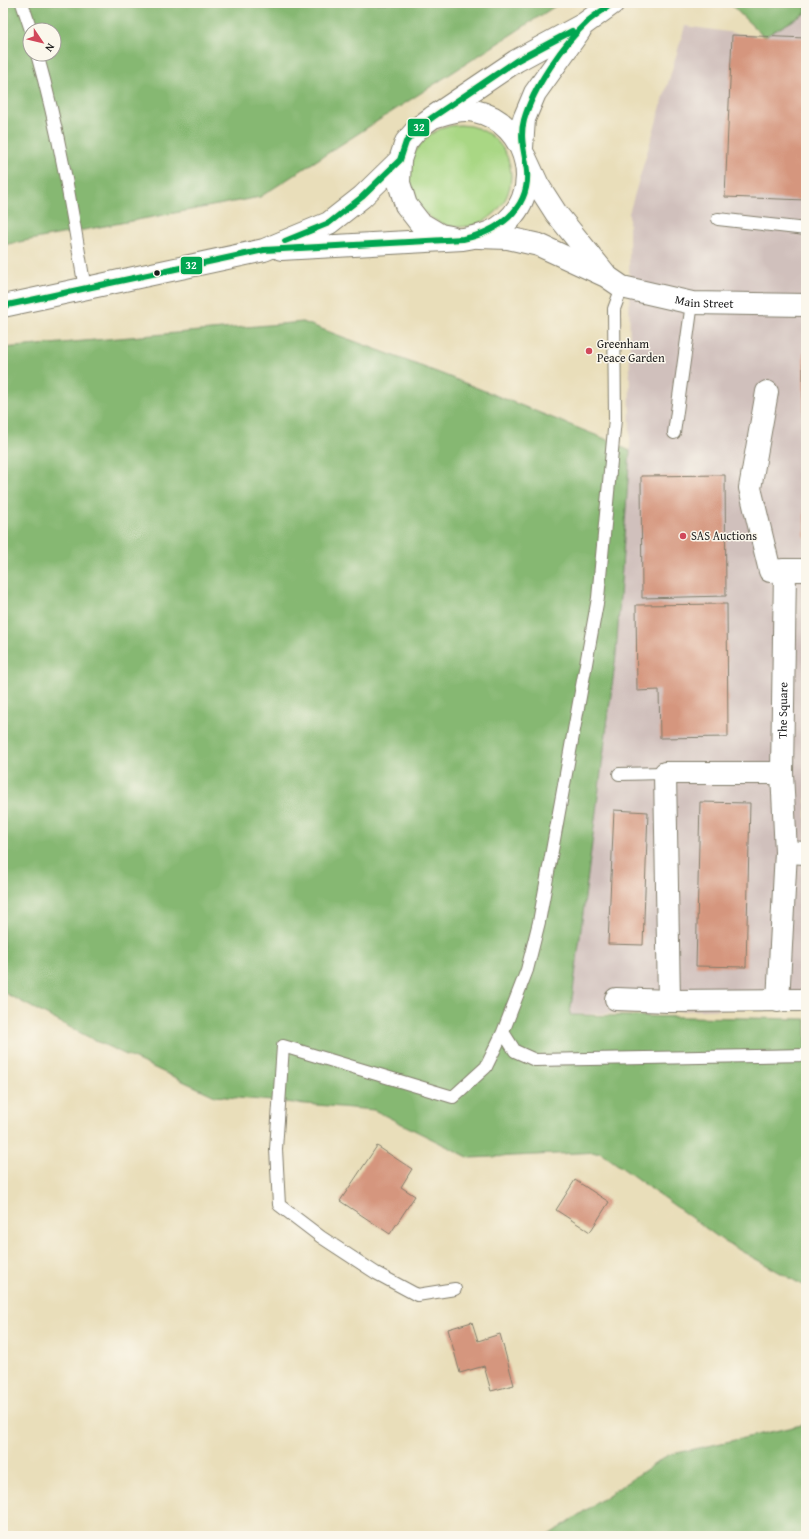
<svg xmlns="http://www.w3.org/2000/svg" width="809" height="1539" font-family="'Gentium Book Plus',serif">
<rect width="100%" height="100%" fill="#fbf7ec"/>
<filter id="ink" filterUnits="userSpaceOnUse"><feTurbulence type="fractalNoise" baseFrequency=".025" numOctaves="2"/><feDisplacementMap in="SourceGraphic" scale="8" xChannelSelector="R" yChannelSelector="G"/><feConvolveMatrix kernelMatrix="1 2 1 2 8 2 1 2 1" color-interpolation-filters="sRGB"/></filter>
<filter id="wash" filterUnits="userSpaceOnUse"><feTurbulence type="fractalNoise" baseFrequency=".012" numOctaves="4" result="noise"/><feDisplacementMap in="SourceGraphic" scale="16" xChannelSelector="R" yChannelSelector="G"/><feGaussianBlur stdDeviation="0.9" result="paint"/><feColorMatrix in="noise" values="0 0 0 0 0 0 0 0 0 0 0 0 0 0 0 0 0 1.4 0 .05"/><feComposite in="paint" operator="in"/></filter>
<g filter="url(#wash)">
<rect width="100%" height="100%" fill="#e9deba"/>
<!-- industrial -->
<path fill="#d0c0bc" d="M806,13V1006L570,1015L616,655L630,451L629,213L685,26L764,37Z"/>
<!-- green -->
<path fill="#a9d784" stroke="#627a50" d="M409 176a51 51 0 1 1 102 0a51 51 0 1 1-102 0Z"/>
<!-- forest -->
<path fill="#86b872" stroke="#516a47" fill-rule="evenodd" d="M3,3H560L260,197L3,245ZM30,30H54V54H30Z
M729,3H806V13L764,37Z
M303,322L442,374L603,438L630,451L616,655L570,1015L806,1019V1287L725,1242L600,1152L470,1158L374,1110L215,1096L94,1040L3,992V348Z
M806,1424V1536H547L668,1455Z"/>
<g id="blocks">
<!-- building -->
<path fill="#d5967e" d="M732,35L806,38V200L725,197Z
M803,352H806V538H804Z
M725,475L726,596L642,598L641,476Z
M727,604L728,737L660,738L659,690L637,691L636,605Z
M700,802L750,803L746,967L696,966Z
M614,810L648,812L643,945L608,944Z
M377,1146L412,1169L401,1187L415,1196L390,1234L340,1201Z
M575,1180L609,1202L590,1232L556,1210Z
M472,1322L478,1341L500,1334L514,1385L491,1391L484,1366L460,1373L448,1329Z"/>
</g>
</g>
<g filter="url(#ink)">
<use href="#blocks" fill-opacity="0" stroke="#827d6b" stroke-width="1"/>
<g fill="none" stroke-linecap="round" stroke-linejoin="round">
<defs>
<path id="lane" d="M22,3L31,30
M37,54C59,131 72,210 85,289
M718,219L806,229
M622,287L614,309L615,419L598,598L539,922L527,970L503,1032L515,1051L535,1060L806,1055
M674,433L692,303
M619,774L665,773
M455,1289L417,1295L376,1273L321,1237L279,1205L276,1149L283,1046L453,1097L486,1067L503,1032"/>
<g id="street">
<path d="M525,157L538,185L556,213L606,275"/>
<path id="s1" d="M479,237L508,238L539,245L606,276L622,287L692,303L806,305"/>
<path d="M767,392L750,488L770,571L785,570"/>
<path d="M786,852L806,853"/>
<path d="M616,999L669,1001L806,1000"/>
<path d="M669,1001L665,773H782"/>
<path id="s2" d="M778,1001L786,852L782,773L785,570H806"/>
</g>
<path id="highway" d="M522,148L524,119L535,93L580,30
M451,237L440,235L420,223L406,205L399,183L400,160L406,142L418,128L433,117L516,61L584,24L613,3
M281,249L463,239C475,237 487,235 498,228C547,197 530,123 475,111C461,108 446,113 433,117
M3,306L264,250L329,223L362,197L400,160"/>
</defs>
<!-- lane casing -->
<use href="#lane" stroke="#827d6b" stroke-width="14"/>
<!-- street casing -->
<use href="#street" stroke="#827d6b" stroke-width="24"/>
<!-- highway casing -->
<use href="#highway" stroke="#827d6b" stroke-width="24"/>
<!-- lane -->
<use href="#lane" stroke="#fff" stroke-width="12"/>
<!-- street -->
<use href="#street" stroke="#fff" stroke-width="22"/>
<!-- highway -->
<use href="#highway" stroke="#fff" stroke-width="22"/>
<defs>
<path id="bus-1" d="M285,241L329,223L362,197L400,160L406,142L418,128L433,117L516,61L572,31
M3,306L264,250L463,239C497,232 530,210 527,171C525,153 519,138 524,120C533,88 564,43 588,21C596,14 605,9 613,3"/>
</defs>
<!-- bus-1 casing -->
<use href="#bus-1" stroke="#fbf7ec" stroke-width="9"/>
<!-- bus-1 -->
<use href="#bus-1" stroke="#00a651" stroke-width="6"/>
</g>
</g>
<!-- markers -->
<circle fill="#1c1c1c" stroke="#fbf7ec" stroke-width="1.5" cx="157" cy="273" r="3.5"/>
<g fill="#d1495b" stroke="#fbf7ec" stroke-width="1.5">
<circle cx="589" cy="351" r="4"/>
<circle cx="683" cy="536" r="4"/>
</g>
<g text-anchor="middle" stroke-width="3" stroke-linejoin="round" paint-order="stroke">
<!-- street labels -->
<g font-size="12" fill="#1c1c1c" stroke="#fbf7ec">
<text dy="4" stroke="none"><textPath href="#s1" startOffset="238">Main Street</textPath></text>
<text dy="4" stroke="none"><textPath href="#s2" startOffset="291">The Square</textPath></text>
</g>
<!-- poi labels -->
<g font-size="12" fill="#1c1c1c" stroke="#fbf7ec" text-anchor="start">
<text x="597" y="348">Greenham<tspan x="597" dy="14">Peace Garden</tspan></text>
<text x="691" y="540">SAS Auctions</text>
</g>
</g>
<g stroke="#fbf7ec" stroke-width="1.5">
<rect x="407" y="118" width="23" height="19" rx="4" fill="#00a651"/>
<rect x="180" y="256" width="23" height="19" rx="4" fill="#00a651"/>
</g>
<g font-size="11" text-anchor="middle" font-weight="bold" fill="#fff">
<text x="419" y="131">32</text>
<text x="191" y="269">32</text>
</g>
<!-- margin -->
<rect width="809" height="1539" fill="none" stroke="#fbf7ec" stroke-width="16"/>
<!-- north arrow -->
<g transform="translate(42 42) rotate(125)"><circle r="19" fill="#fbf7ec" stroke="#a29f99"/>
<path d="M0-3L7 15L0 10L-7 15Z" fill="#d1495b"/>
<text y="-6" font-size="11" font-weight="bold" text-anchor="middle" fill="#1c1c1c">N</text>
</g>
</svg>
